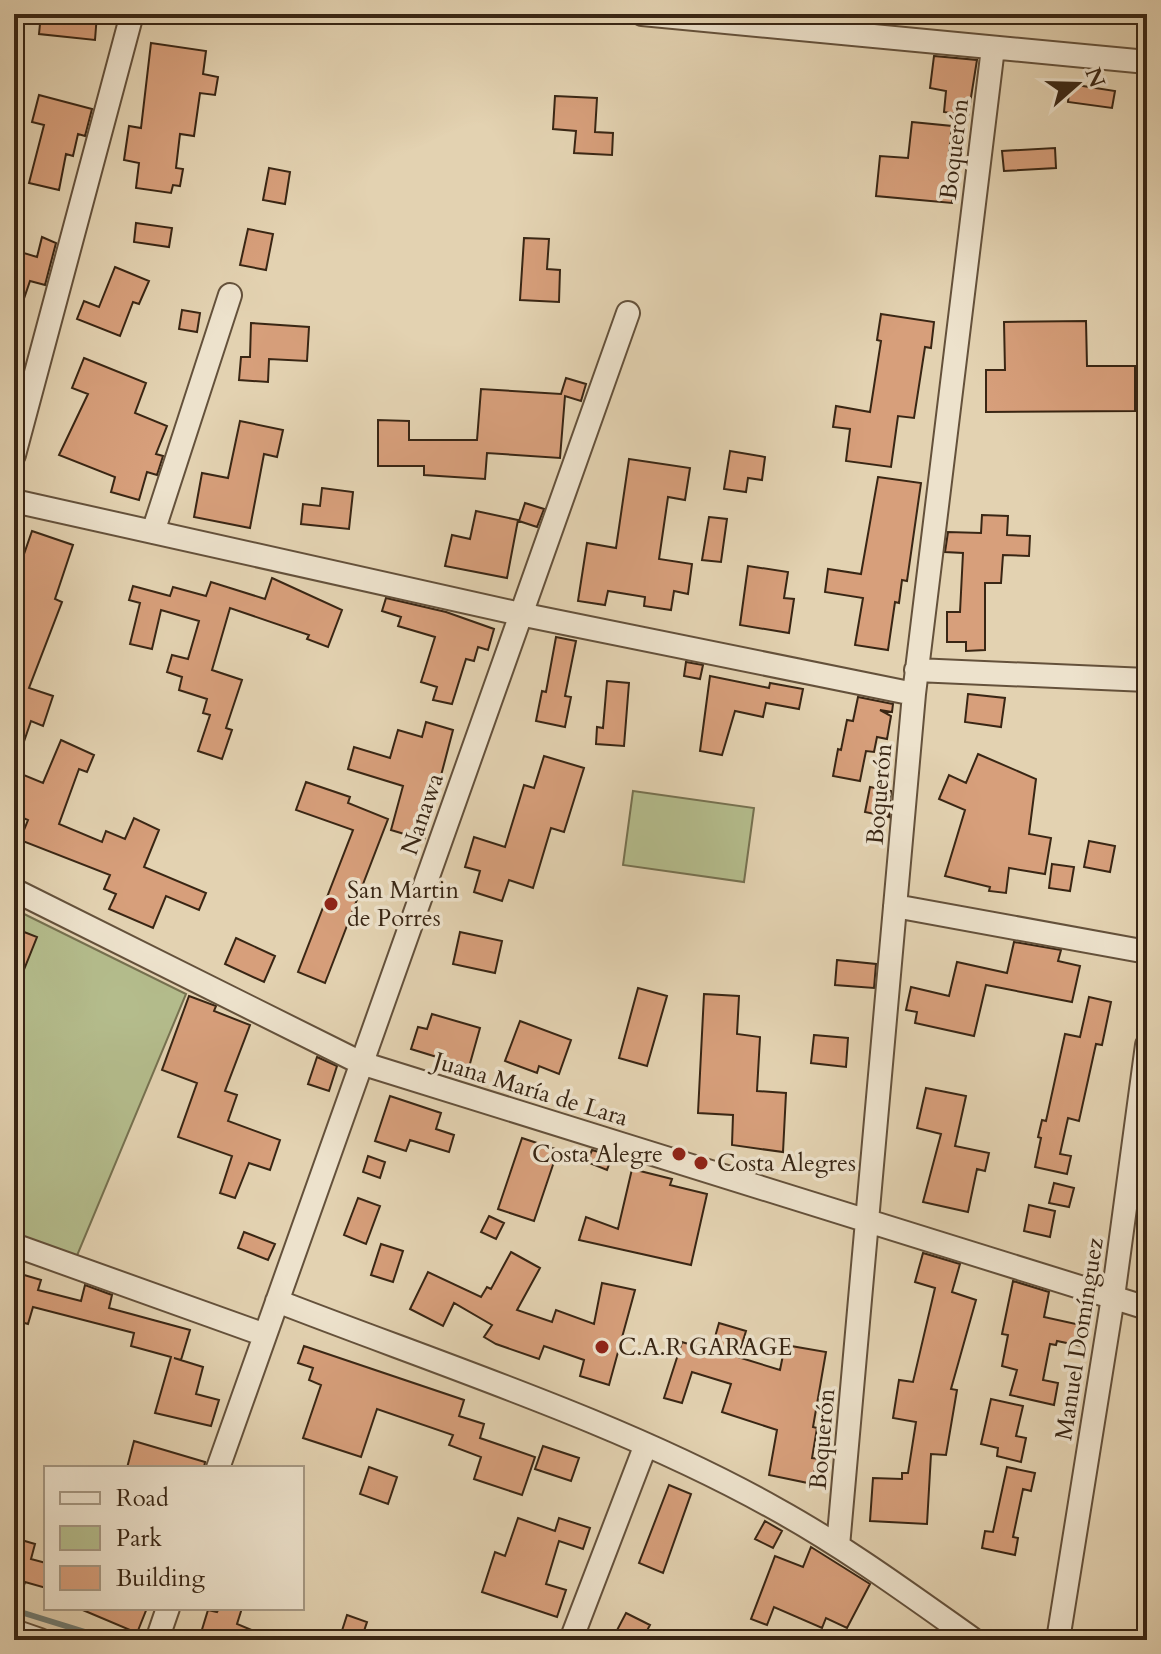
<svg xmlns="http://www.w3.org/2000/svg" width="1161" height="1654" font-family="Cardo,serif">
<rect width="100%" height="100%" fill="#e3d2b1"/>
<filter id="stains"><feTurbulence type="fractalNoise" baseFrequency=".0025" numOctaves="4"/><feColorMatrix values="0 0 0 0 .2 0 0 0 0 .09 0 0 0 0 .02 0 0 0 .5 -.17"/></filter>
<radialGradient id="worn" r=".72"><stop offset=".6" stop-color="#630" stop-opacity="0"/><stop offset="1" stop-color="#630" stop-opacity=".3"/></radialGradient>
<!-- green -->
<path fill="#b4bc8c" stroke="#767150" stroke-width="2" d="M633,791L754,808L744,882L623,865Z
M14,909L186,994L76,1258L14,1235Z"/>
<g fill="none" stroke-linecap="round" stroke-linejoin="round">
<!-- stream -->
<path stroke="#717c73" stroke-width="6" d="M14,1610L111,1640"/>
</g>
<!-- building -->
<path fill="#d79f7b" stroke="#392614" stroke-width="2" d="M41,14H97L95,40L39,34Z
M151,43L206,51L203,74L218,77L215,95L200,93L194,136L180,134L176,168L183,169L180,186L173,185L171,193L136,188L139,163L124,160L129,126L141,128Z
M934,56L977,60L968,116L944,112L946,91L930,88Z
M1070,84L1115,91L1112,108L1068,102Z
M39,95L92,109L85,136L78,134L73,156L66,154L59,190L29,183L44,125L32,122Z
M555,96L597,98L595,132L613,133L612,155L574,153L576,131L553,129Z
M912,122L952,126L948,162L955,163L952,203L876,196L880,156L908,158Z
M1055,148L1056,168L1004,171L1002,151Z
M269,168L290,172L285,204L263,200Z
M136,223L172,228L169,247L134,242Z
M248,229L273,234L266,270L240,265Z
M42,237L56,243L45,285L30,281L17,319L14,318V250L37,257Z
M524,238L549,239L547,269L560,270L559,302L520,300Z
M115,267L149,281L139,304L133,302L120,336L77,319L84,301L99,307Z
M182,310L200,313L197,332L179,329Z
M881,314L934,322L931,348L925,347L914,418L898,416L891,467L846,461L850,429L833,427L836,406L870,412L881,341L877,340Z
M1086,321L1087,366H1135V411L986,412V370H1005L1004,322Z
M251,323L309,327L307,361L269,359L268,382L239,380L241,357H250Z
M84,358L146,383L135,413L167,426L156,454L163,456L157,475L147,472L139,500L111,492L115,477L59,455L88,394L72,388Z
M566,378L586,384L581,401L565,396L560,458L487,453L485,479L424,475V466H378V420L409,421V440H477L481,389L561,394Z
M240,421L283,430L277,457L264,454L250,528L194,517L202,473L228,478Z
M730,451L765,457L762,480L748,478L746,492L724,489Z
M629,459L690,468L685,500L668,497L659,559L692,564L688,594L674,591L671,610L644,606L645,597L608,591L605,605L578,601L587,543L616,548Z
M878,477L921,483L907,581L902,580L899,603L895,602L888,650L855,645L863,598L825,592L828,569L861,574Z
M322,488L353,492L349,529L301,524L303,504L320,506Z
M525,503L544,509L537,527L519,521Z
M476,511L518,520L507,578L445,566L452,535L470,539Z
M982,515L1008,516L1007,535L1030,536L1029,556L1003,555L1001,583H985V650L966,651V642H947V612H960L963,553L945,552L948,532L981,533Z
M709,517L727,519L721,562L702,560Z
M32,531L73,545L55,599L62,602L29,688L53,696L43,726L31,721L17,762L14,761V583Z
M748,566L788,572L784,598L794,599L789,633L740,625Z
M272,578L342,610L328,647L307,639L309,635L230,608L212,670L242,680L226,728L232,730L222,759L198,751L210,715L203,713L207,699L179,690L182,677L167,672L172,655L188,659L199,621L161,610L152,649L130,644L140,603L129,600L133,586L170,596L173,587L206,596L211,582L265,599Z
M386,598L446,612L494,629L488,650L478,647L474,661L466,659L452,704L433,700L437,687L421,682L435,637L398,626L401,617L382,611Z
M556,637L576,641L565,696L571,697L565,727L536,721L542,691L546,692Z
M686,662L703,665L700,679L684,676Z
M710,676L769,688L770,683L803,689L799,709L766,703L763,717L735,711L722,755L700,751Z
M607,681L629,683L624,746L596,744L597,727L603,728Z
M968,694L1005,698L1001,727L965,722Z
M858,697L893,704L892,712L880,710L891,716L887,739L877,737L874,752L866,751L860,781L833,776L838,749L841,750L847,720L853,721Z
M426,722L453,730L424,840L391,830L403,786L348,769L354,747L390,758L398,730L422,737Z
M61,740L94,755L87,772L79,769L59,824L102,842L106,831L125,839L134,818L159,830L144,867L206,893L199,910L166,896L153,928L109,909L116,894L104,889L110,875L20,840L28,820L14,814V771L43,783Z
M978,754L1036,779L1029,834L1051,838L1045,874L1009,868L1006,893L989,891L990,887L945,876L965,810L939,799L949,775L966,783Z
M544,756L584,768L564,832L551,828L533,888L509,880L502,901L474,892L480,871L465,867L474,837L505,847L524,785L534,788Z
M306,782L350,797L348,803L388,819L325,983L298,972L353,830L296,810Z
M870,787L891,791L889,817L865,812Z
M1089,841L1115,846L1110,872L1084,867Z
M1052,864L1074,867L1070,891L1049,888Z
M14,928L37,937L15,992H14Z
M460,932L502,941L495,973L453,964Z
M236,938L275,956L264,982L225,964Z
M1014,942L1061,950L1058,961L1080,966L1072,1002L986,985L974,1036L915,1023L917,1012L906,1010L911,987L949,996L957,962L1007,973Z
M837,960L876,964L874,988L835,985Z
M638,988L667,996L647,1066L619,1058Z
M704,994L739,996L737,1034L760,1037L757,1091L786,1093L783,1152L732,1145L733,1115L698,1113Z
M189,996L216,1006L214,1011L250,1025L225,1091L237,1095L228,1121L280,1140L270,1170L249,1163L235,1198L220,1193L232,1156L178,1137L197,1083L162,1070Z
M1089,997L1111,1002L1102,1045L1096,1044L1079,1121L1068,1118L1060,1154L1071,1156L1067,1174L1035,1167L1041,1138L1038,1137L1042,1120L1046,1121L1065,1034L1080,1037Z
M432,1014L480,1028L469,1067L411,1049L418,1027L427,1029Z
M520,1021L571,1040L559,1074L539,1066L537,1073L505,1061Z
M814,1035L848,1038L846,1067L811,1063Z
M317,1057L337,1066L329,1091L308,1084Z
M926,1088L966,1096L955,1146L989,1153L985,1171L977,1169L968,1212L923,1202L941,1134L917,1128Z
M390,1096L441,1113L436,1129L454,1135L449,1152L410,1140L406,1151L375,1141Z
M522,1138L558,1150L534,1221L498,1209Z
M592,1150L612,1156L607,1170L587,1162Z
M368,1156L385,1162L380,1178L363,1172Z
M632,1169L672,1179L670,1185L707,1194L691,1265L579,1240L586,1217L618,1229Z
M1054,1183L1074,1188L1069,1207L1049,1203Z
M358,1198L380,1206L366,1244L344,1235Z
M1029,1205L1055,1211L1050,1237L1024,1231Z
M489,1216L504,1223L496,1239L481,1232Z
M244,1232L275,1244L268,1260L238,1248Z
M381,1244L403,1251L393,1282L371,1275Z
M511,1252L540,1268L517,1310L552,1322L556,1310L594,1324L602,1283L635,1290L609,1385L580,1376L584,1360L544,1346L539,1359L496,1344L484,1337L492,1325L454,1303L443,1326L410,1309L428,1272L481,1297L487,1287L491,1289Z
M923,1253L960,1264L952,1292L976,1300L951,1389L957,1390L946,1455L931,1454L927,1524L870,1521L873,1478L902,1479V1473H908L916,1422L893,1418L899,1380L913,1382L935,1288L915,1282Z
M14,1272L41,1280L38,1290L81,1301L85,1285L112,1295L109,1308L190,1330L181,1360L174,1358L203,1367L196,1394L219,1400L211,1426L155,1413L171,1357L131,1346L134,1333L33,1307L28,1324L14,1320Z
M1013,1281L1049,1292L1044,1317L1085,1326L1081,1346L1057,1341L1056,1345L1050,1344L1043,1380L1058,1383L1054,1405L1010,1395L1017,1370L1002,1366L1008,1335L1002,1334Z
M719,1323L746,1331L738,1357L780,1370L785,1345L826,1352L813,1427L817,1428L812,1458L821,1459L808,1483L769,1475L777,1430L722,1412L731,1384L692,1372L682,1403L664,1398L682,1342L711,1351Z
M304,1346L464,1400L459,1416L484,1424L480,1438L535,1457L522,1495L474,1479L481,1457L449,1445L453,1435L377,1409L361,1457L303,1438L321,1385L309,1380L313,1368L298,1363Z
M991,1399L1023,1406L1016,1436L1026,1438L1021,1462L997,1456L998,1448L981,1444Z
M134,1441L205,1462L204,1468H127Z
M543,1446L579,1458L571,1481L535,1469Z
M369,1467L397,1477L388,1504L360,1494Z
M1007,1467L1035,1473L1031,1491L1023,1489L1013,1537L1018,1538L1015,1555L982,1548L985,1531L993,1532Z
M669,1485L691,1494L663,1573L639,1563Z
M518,1518L555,1531L559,1518L590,1528L583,1549L559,1541L546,1584L566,1590L557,1617L482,1592L495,1552L505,1556Z
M765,1521L782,1531L773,1548L755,1539Z
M18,1539L35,1544L31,1559L46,1563V1588L25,1582L19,1602L14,1601V1553Z
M811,1547L870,1584L847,1628L826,1618L822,1628L774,1607L767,1625L751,1619L775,1556L803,1567Z
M78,1608H147L137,1633Z
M219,1608H242L237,1624L276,1640H213L200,1636L208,1610L217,1612Z
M626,1613L650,1625L642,1640H628L615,1634Z
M347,1615L367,1622L361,1640H339Z"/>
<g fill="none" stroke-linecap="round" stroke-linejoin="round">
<defs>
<path id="minor" d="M642,14L1147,62
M14,455L132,14
M14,501L520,614L914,694
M153,532L230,295
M916,670L1147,680
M14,890L361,1063L1147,1308
M895,906L1147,952
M14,1245L265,1335
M277,1301C439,1364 625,1424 776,1509C845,1547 909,1594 974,1640
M218,1468L628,313
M838,1546L914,694L993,48
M14,1631L40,1640
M157,1640L168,1608
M571,1640L645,1447
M1058,1640L1113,1297L1147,1045"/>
</defs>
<!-- minor casing -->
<use href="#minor" stroke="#64513b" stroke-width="26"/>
<!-- minor -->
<use href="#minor" stroke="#ede2cc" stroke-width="22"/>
</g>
<!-- markers -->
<g fill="#8f2418" stroke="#ede2cc" stroke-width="3">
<circle cx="331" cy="904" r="8"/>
<circle cx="679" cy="1154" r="8"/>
<circle cx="701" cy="1163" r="8"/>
<circle cx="602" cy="1347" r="8"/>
</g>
<g text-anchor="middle" stroke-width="7" stroke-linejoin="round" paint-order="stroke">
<!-- street labels -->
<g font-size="24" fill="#392614" stroke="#ede2cc">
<text transform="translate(954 149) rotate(-83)" y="8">Boquerón</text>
<text transform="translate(879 794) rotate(-85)" y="8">Boquerón</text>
<text transform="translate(422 814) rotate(-71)" y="8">Nanawa</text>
<text transform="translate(531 1089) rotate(17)" y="8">Juana María de Lara</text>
<text transform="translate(1079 1339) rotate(-81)" y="8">Manuel Domínguez</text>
<text transform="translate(822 1439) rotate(-85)" y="8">Boquerón</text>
</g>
<!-- poi labels -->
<g font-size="24" fill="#392614" stroke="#ede2cc" text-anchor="start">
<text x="347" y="898">San Martin<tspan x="347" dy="28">de Porres</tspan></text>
<text x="663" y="1162" text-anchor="end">Costa Alegre</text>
<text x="717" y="1171">Costa Alegres</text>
<text x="618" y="1355">C.A.R GARAGE</text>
</g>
</g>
<!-- margin -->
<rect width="1161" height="1654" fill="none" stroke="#e3d2b1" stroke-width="48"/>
<rect x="16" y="16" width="1129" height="1622" fill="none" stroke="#392614" stroke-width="4"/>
<rect x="24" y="24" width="1113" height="1606" fill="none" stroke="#392614" stroke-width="2"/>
<!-- legend -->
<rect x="44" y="1466" width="260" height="144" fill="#ede2cc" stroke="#a59782" stroke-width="2"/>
<rect x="60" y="1492" width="40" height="12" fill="#ede2cc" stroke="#a59782" stroke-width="2"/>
<text x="116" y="1506" font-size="24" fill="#392614">Road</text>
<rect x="60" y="1526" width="40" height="24" fill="#b4bc8c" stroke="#a59782" stroke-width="2"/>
<text x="116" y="1546" font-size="24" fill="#392614">Park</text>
<rect x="60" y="1566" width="40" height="24" fill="#d79f7b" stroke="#a59782" stroke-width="2"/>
<text x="116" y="1586" font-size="24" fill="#392614">Building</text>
<!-- north arrow -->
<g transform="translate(1077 84) rotate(70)" stroke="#ede2cc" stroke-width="6" paint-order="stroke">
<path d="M0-6L14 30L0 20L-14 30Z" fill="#392614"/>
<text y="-12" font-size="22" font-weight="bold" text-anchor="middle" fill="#392614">N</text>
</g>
<rect width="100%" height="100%" filter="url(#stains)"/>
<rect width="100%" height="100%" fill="url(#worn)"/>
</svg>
